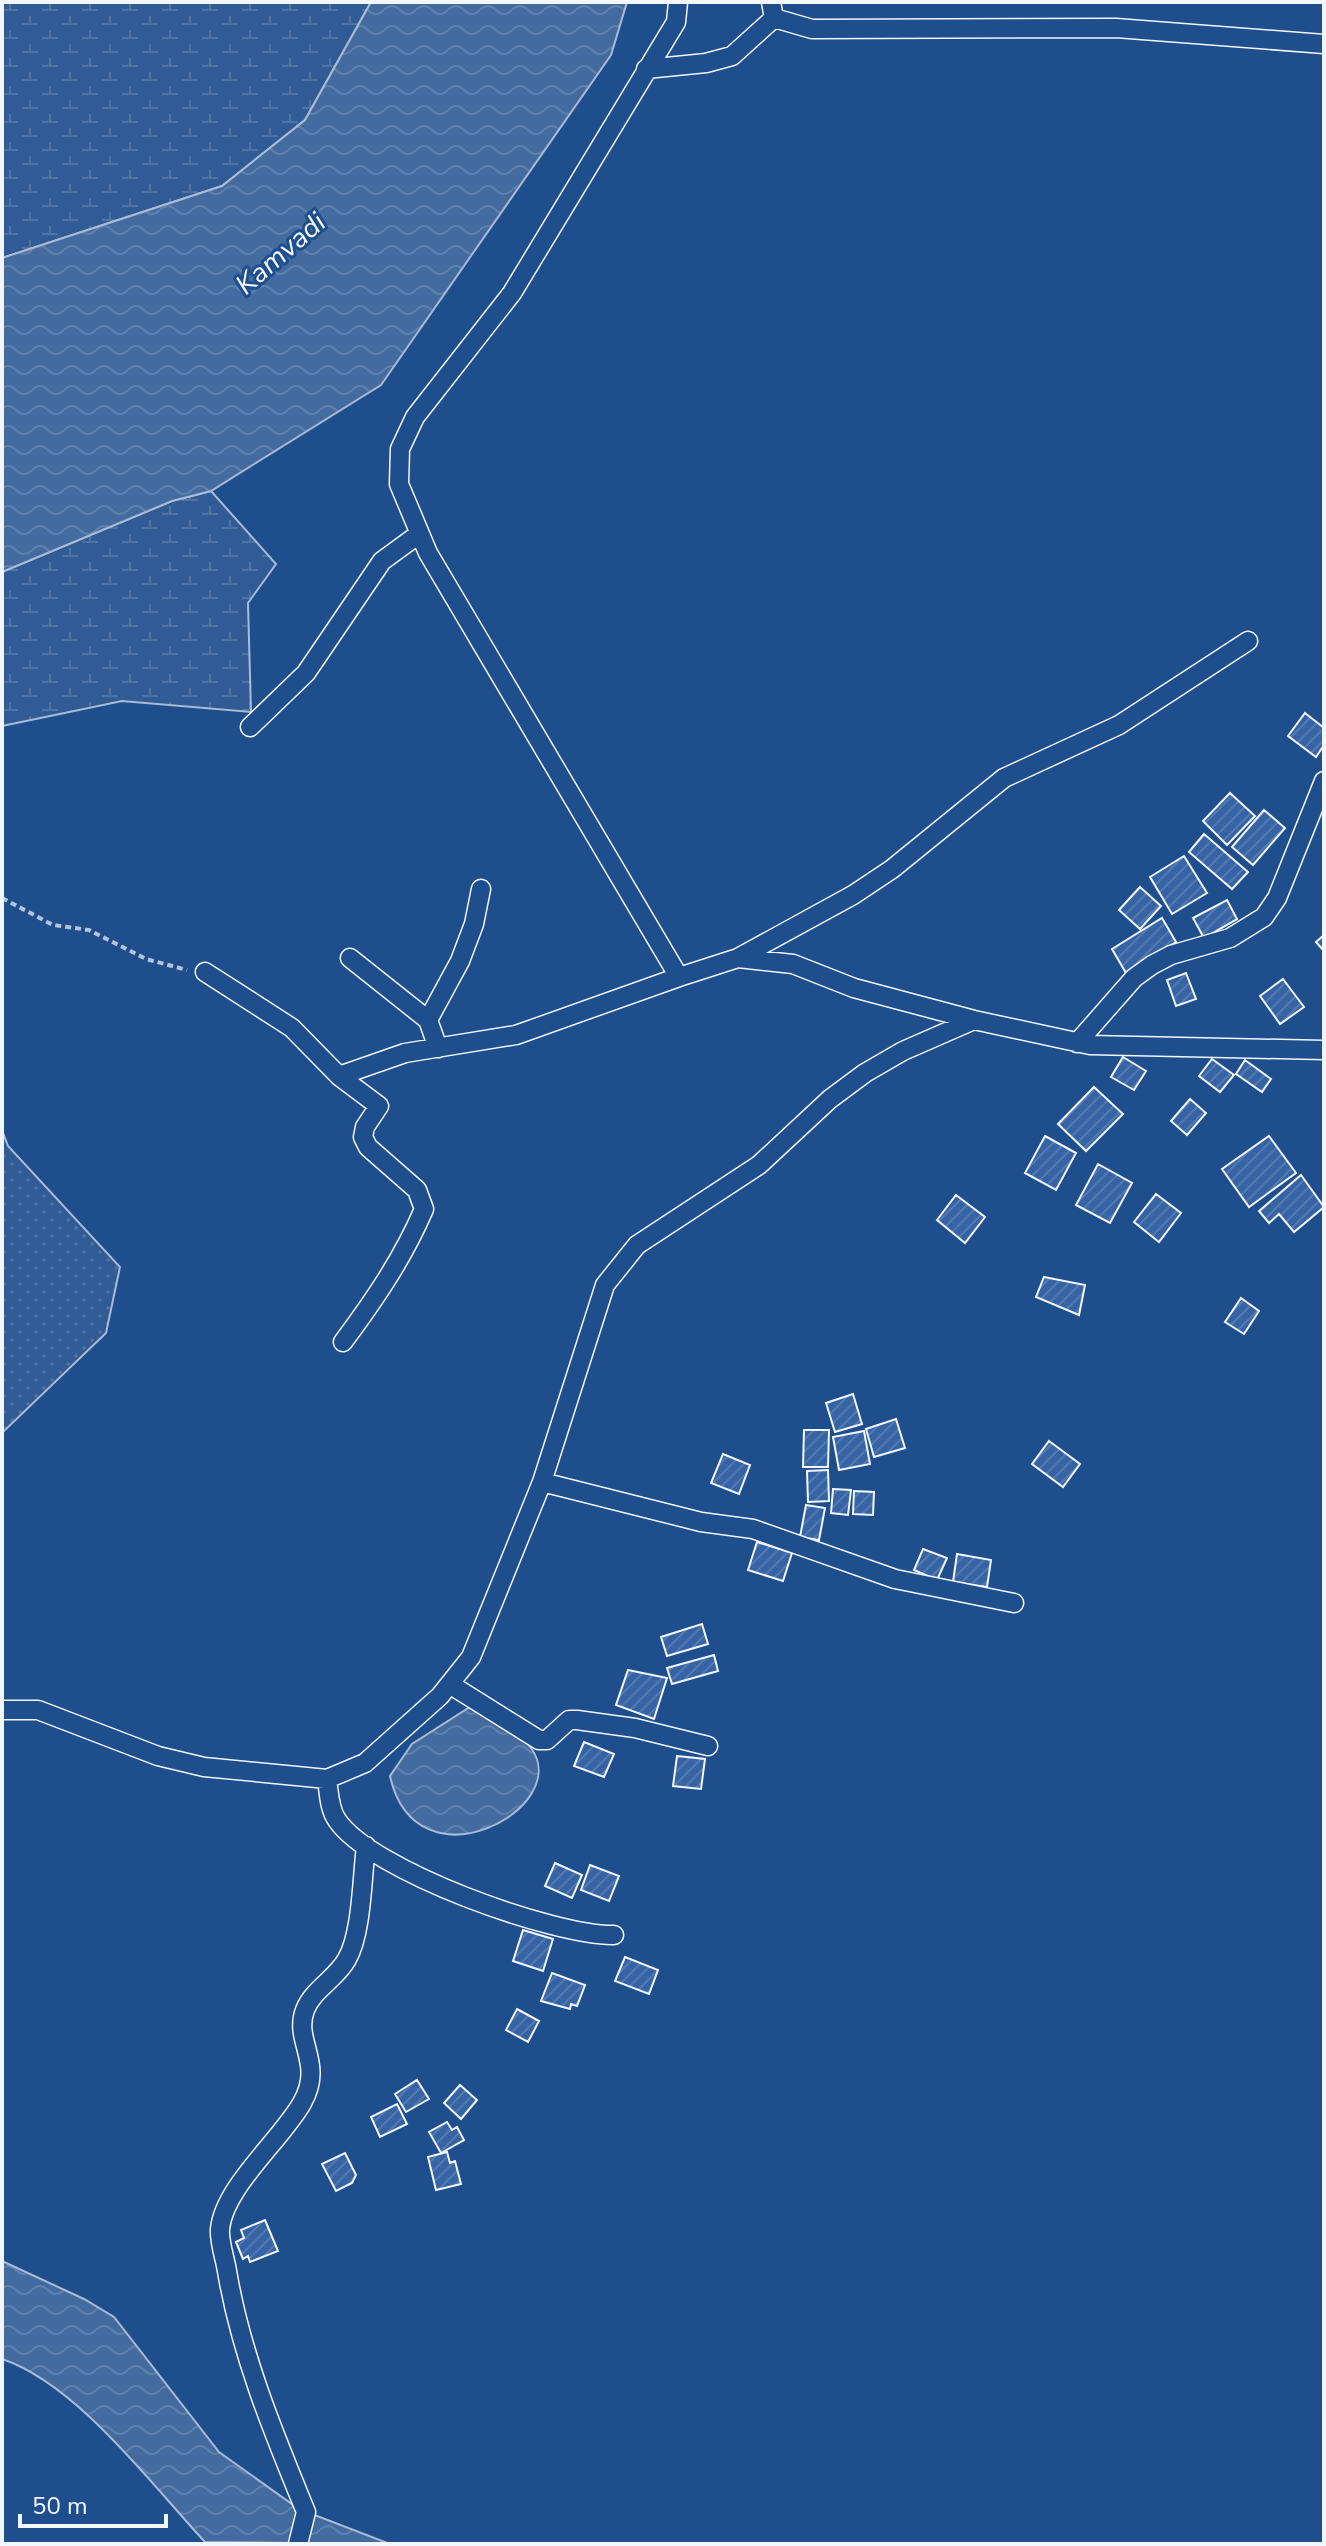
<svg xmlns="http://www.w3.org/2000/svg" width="1326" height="2546" font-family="'Nunito Sans',sans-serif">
<defs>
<pattern id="grass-dots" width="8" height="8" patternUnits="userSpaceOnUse" patternTransform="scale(2)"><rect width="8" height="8" fill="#305b95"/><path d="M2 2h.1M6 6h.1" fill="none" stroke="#4e73a5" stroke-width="1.8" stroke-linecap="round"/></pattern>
<pattern id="wetland-marsh" width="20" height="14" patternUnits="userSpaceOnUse" patternTransform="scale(2)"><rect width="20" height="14" fill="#305b95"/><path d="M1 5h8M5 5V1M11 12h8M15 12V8" fill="none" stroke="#4e73a5"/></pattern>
<pattern id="water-waves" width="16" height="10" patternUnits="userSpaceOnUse" patternTransform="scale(2)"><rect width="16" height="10" fill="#446ba0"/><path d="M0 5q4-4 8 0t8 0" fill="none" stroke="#5f81ae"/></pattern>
<pattern id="building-hatch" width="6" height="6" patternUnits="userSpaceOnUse" patternTransform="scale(2)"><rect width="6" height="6" fill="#3563a3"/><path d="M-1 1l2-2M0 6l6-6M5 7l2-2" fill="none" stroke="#537ab1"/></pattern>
</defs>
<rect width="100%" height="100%" fill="#1f4e8c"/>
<!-- grass -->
<path fill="url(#grass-dots)" stroke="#a8bbd7" stroke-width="2" d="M2,1130L8,1146L120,1267L106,1333L2,1433Z"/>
<!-- wetland -->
<path fill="url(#wetland-marsh)" stroke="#a8bbd7" stroke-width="2" d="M2,2H371L305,120L222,186L2,258Z
M211,491L276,564L248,603L251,712L122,701L2,726V572L172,501Z"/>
<!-- water -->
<path fill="url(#water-waves)" stroke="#a8bbd7" stroke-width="2" d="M371,2H627L611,55L381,385L211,491L172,501L2,572V258L222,186L305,120Z
M470,1707C492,1720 516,1726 531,1748C575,1808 416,1893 390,1776L412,1744Z
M2,2261L84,2299L114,2317L219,2452L299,2509L390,2544L205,2542C151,2484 77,2384 2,2359Z"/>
<!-- building -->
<path fill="url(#building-hatch)" stroke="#f2f6ff" stroke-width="2" d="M1305,713L1324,728V745L1316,757L1288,736Z
M1230,793L1255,816L1227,845L1203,821Z
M1264,810L1285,828L1253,865L1232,847Z
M1204,834L1248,872L1232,889L1189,852Z
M1184,856L1207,893L1172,914L1150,877Z
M1140,887L1161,906L1140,929L1119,910Z
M1227,900L1237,919L1204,938L1193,918Z
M1162,918L1176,942L1126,973L1112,949Z
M1324,935V951L1316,942Z
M1186,973L1196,999L1176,1006L1167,980Z
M1283,979L1304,1007L1280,1024L1260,996Z
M1123,1057L1146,1071L1134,1090L1111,1077Z
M1212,1059L1234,1075L1220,1092L1199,1076Z
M1245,1060L1271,1079L1262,1092L1236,1074Z
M1094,1087L1123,1114L1086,1151L1058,1124Z
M1190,1099L1206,1113L1187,1135L1171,1121Z
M1045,1136L1076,1153L1056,1190L1025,1173Z
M1269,1136L1296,1173L1249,1207L1222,1169Z
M1098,1164L1132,1183L1110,1223L1076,1205Z
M1301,1175L1324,1207L1294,1232L1279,1214L1269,1223L1259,1211Z
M1156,1194L1181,1213L1159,1242L1134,1222Z
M956,1195L985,1217L965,1243L937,1220Z
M1044,1277L1085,1285L1079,1315L1036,1297Z
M1241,1298L1259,1311L1244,1334L1225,1322Z
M853,1394L862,1424L835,1432L826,1403Z
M896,1419L905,1448L874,1457L866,1429Z
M804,1430H829L828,1467H803Z
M864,1431L870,1464L839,1470L833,1437Z
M1049,1441L1080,1464L1063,1487L1032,1464Z
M723,1454L750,1465L739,1494L711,1483Z
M828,1470L829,1501L808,1502L807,1471Z
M833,1489L851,1490L848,1515L831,1513Z
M854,1491L874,1492L873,1515L853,1514Z
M806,1505L825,1508L819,1540L800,1537Z
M757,1542L792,1553L783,1581L748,1570Z
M923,1549L947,1558L937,1580L914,1570Z
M957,1554L991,1560L987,1587L953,1582Z
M702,1624L708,1644L667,1656L661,1637Z
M714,1655L718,1671L672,1684L667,1668Z
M628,1670L667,1678L654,1719L616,1705Z
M584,1742L614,1754L604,1777L574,1766Z
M677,1756L705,1759L701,1789L673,1786Z
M555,1863L582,1875L572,1898L545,1886Z
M590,1865L619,1876L609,1901L581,1890Z
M523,1930L553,1939L543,1971L513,1961Z
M625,1957L658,1970L649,1994L615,1981Z
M552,1973L585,1985L577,2006L571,2004L570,2009L541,2001Z
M517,2009L539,2021L528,2042L506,2030Z
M417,2080L429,2099L406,2112L395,2094Z
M460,2085L477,2100L461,2119L444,2103Z
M397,2104L407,2124L380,2137L371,2117Z
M447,2122L452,2130L457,2127L464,2140L441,2153L429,2132Z
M447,2152L450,2163L455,2161L461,2184L436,2190L428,2157Z
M345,2153L356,2175L352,2183L336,2191L322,2164Z
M265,2220L278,2251L250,2262L248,2256L243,2259L236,2242L244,2238L241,2230Z"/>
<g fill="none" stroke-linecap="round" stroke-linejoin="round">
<defs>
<path id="minor" d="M678,2L676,22L512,293L415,417L400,449L399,484L428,553L679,977L738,958L793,964L854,988L974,1020L1090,1045L1324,1050
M774,18L812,29L1116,28L1324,44
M646,69L706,63L732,56L774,18L771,2
M250,727L306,673L382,561L419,534
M350,958L428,1020
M738,958L853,895L892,869L1004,778L1119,725L1248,641
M205,972L292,1028L339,1076L379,1106L365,1127L363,1137L368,1147L417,1190L424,1209C403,1258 375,1299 343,1342
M1077,1043L1134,978L1152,965L1171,955L1230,938L1264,917L1277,898L1324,781
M438,1048L428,1020L460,961L474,924L481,889
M339,1076L405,1053L516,1035L679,977
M542,1482L701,1522L753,1529L895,1579L1014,1603
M451,1685L539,1740H547L569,1720H577L635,1728L708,1746
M2,1710H38L158,1756L204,1767L327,1779L365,1763L440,1696L471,1657L542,1482L605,1285L637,1245L759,1165L830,1099L865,1073L903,1051L974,1020
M327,1779C329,1792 329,1809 337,1820C371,1871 554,1936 614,1935
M298,2544L306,2512C274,2434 241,2355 227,2271C225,2258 219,2242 220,2229C224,2187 281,2140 302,2103C325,2063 293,2041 305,2010C313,1989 337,1978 347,1959C362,1933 362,1877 366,1846"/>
</defs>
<!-- minor casing -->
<use href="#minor" stroke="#f2f6ff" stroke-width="21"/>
<!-- path -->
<path stroke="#b3c4dc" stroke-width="4" stroke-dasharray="6 4" stroke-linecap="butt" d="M2,898L53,925L89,930L146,959L187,970"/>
<!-- minor -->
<use href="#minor" stroke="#1f4e8c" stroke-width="18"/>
</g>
<g text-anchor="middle" stroke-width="6" stroke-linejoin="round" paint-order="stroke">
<!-- water labels -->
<g font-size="28" font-style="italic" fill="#f2f6ff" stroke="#1f4e8c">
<text transform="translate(280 253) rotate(-41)" y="10">Kamvadi</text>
</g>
</g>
<!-- border -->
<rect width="1326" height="2546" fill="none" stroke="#f2f6ff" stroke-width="8"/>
<!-- scale -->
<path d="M20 2514v12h146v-12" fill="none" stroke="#f2f6ff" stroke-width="4"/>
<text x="32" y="2514" font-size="24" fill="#f2f6ff" stroke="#1f4e8c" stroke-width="6" paint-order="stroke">50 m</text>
</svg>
